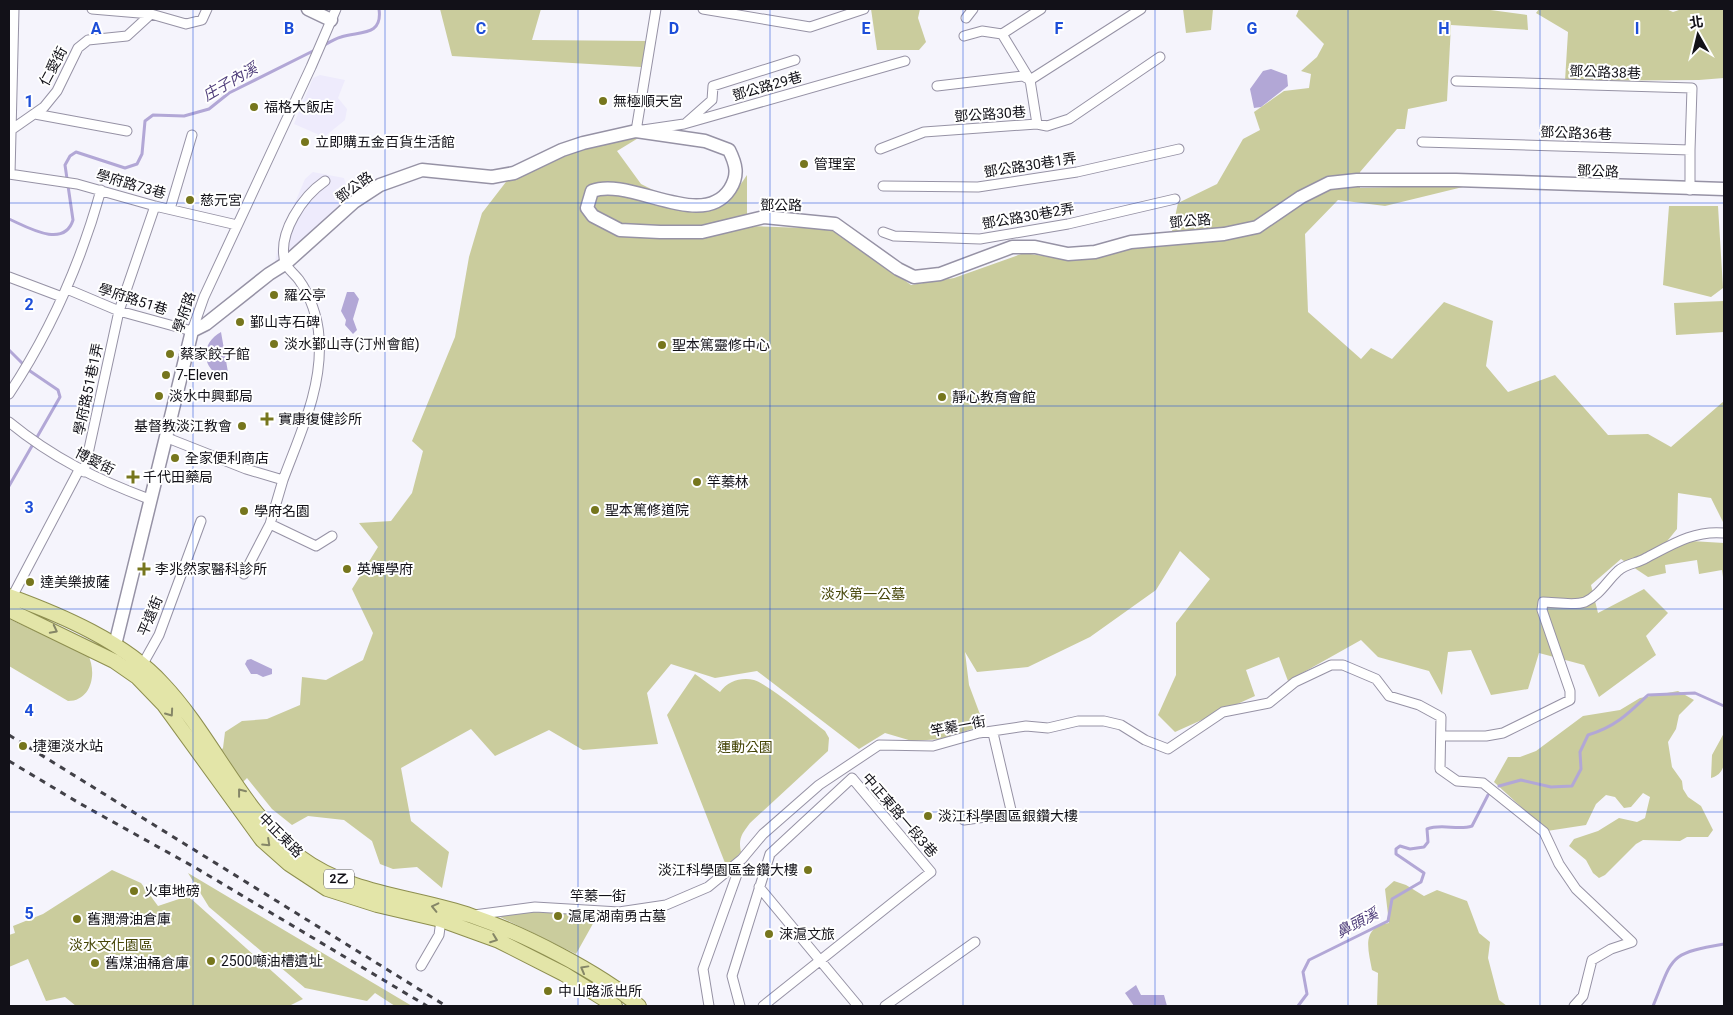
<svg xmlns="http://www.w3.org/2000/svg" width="1733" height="1015" font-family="Roboto,'Noto Sans TC',sans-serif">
<rect width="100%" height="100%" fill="#f5f4fc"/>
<!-- built -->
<path fill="#eeebfc" d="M320,75L345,80L338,98L347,109L345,120L324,137L294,124L313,78Z
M313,172L344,178L350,200L274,266L280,238L305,179Z"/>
<!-- green -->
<path fill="#cacc9d" d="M440,9H541L532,40L648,41L641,67L452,56Z
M871,9H920L918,18L926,42L919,50H877Z
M1183,9H1213L1211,30L1186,33Z
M1299,9H1483L1527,15L1528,30L1451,25L1447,101L1408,109L1405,129H1397L1360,172V188L1471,185L1385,206L1338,200L1305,234L1308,312L1361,359L1371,348L1392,359L1444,302L1493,321L1486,366L1508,392L1555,375L1608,435L1648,434L1671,447L1724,401V524L1711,498L1678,493L1677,529L1655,556L1691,541L1724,543V584L1722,570L1699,574L1697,560L1665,565L1666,573L1648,577L1621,559L1591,585L1598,613L1644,589L1668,613L1646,636L1656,655L1599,697L1584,665L1539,653L1528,689L1491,695L1471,650L1448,652L1442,695L1429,671L1378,657L1361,640L1288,681L1279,657L1246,670L1255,696L1175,732L1158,715L1176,675V623L1210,579L1180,551L1156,590L1090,637L1028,667L977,672L965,652L969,685L984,725L942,739L912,741L885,733L859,749L757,671L715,678L671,664L647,693L658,744L583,750L549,730L495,756L471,729L401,768L411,821L449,852L442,888L417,867L393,869L380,864L372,841L344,820L308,816L292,825L272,809L247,778L239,786L218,754L223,748L225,732L242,721L267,719L300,705L302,677L326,680L363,660L373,633L352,589L378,547L359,523L391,521L412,493L423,451L412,441L455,337L469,257L482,213L509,178L561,155L611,142L640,137L617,151L641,184L689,208L709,209L728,203L747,175V226L834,229L911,285L954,278L1024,253L1070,260L1135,248L1169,245L1178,203L1217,184L1243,139L1260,130L1254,112L1284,91L1309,88L1311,74L1301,71L1317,57L1324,44L1296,16Z
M1539,9H1666L1673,12L1682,9H1724V78L1699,80L1565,81L1568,32L1536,13Z
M1669,206H1718L1723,288L1711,297L1663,285Z
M1724,301V332L1676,335L1674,303Z
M9,619L88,655C97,672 92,701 68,701L9,666Z
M695,674L720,692C728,681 741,677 754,680C768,684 811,720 825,731L829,738L828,751L750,823C742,834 738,838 741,852L727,868L667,715Z
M1678,691L1694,700L1679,715L1676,729L1668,742L1672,767L1682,781L1683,789L1688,797L1701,806L1713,830L1708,837H1687L1680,841L1643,840L1636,844L1605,875L1599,878L1593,873L1586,860L1569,846L1574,839L1598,831L1619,818L1637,822L1645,818L1650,797L1643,793L1631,807L1624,808L1615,797L1606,795L1596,804L1586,825L1547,831L1494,782L1508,757H1520L1536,751L1583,716L1620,710L1640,698Z
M1724,733C1724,750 1730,773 1711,778L1712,755Z
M112,870L141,883L158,906L188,896L303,999L289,1006H76L65,997L46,1001L28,959L9,967V935L15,933L13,926L43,914Z
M188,873L412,1006H395L375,993L367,1001L305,988L209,907Z
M1394,881L1406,885L1424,896L1437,890L1467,901L1479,933L1490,942L1488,958L1499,1000L1507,1006H1377L1378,973L1372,970C1368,949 1361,927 1389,923L1385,889Z
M534,910L587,914L595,920L576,954L498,916Z"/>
<!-- water -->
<path fill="#b2a7d6" d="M1271,69L1287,75L1288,86L1261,107L1254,108L1250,89L1263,71Z
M347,292H354L359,299L353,319L357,330L353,334L345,325L346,320L341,311Z
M221,332L229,378C203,375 197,345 221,332Z
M251,659L272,669V674L263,677L257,674H251L245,664L247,660Z
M1136,985L1141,995H1164L1167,1006H1134L1125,993Z"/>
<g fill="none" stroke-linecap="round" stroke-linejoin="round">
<!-- stream -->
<path stroke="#b2a7d6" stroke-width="3" d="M323,46C328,43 334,39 341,37C359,31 383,37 379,9
M9,219C27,227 64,249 73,220L65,165L70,156L76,152L125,168L137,164L142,154L145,121L153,115L184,116L209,109L229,93L317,49
M9,350L30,371L58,390L60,397L9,486
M1499,786L1521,780L1551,787L1572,786L1581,769L1580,752L1588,735C1615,727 1628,714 1648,695L1695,693L1724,706
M1298,1006L1307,994L1303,972L1309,960L1388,921L1392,899L1421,882L1424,873L1396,854V849L1400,846L1410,849L1424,847L1428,842L1427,829C1442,823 1458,831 1472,826L1488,795
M1653,1006C1674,955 1668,954 1724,944"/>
<defs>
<path id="street" d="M92,9L151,14L186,24L202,20L207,9
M656,9L636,131L684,124L905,61
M703,9L810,27L864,9
M966,18L973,9
M1002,34L1030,80L1037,124
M1002,34L1041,9
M964,36L982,31L1002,34
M1456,81L1692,88L1690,150
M937,86L1023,76L1030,80L1141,9
M35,114L127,131
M686,123L712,100L713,86L795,60
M11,130L44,107L57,91L78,48L88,40L127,36L151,14
M1422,142L1690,150V190
M880,149L924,132L1037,124L1047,126L1069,119L1160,57
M9,174L77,184L155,206L237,225
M10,174L14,9
M883,186L978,187L1077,172L1179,149
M170,209L192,135
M883,232L894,236L980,239L1068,224L1175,199
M9,277L62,297
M67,289L119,311L192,331L204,297L311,67L336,9
M9,394C50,332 81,262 101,190
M9,422C53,458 96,479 149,499
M165,437L246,469L283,480L270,524L244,574
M84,472L119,311L155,206
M283,480C300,434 323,387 319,337C318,318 310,295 299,280C295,274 287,269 285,262C277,233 303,196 325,181
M270,524L316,546L332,536
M12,597L79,470
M140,669L159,635L201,521
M1442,736H1486L1503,733L1570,700V691L1542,610L1543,602C1554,602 1574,606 1585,602C1600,595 1607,581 1618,571C1625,564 1638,563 1646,558C1671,545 1694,530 1724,533
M964,820L1007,814L1011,810L993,733
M759,887L858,1006
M474,915L535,907L619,912L666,905L708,887L742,859L763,834L819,785L879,745L933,746L979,733L1026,726L1048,728L1078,721H1104L1121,725L1145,740L1168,749L1223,712L1269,703L1295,682L1331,665H1343L1376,679L1389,696L1419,705L1441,717L1440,769L1457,781L1483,783L1544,832L1559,864L1576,889L1632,942L1611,949L1592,960L1583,996L1574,1006
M421,966L439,935L441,920
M709,1006L703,969L740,866
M740,1006L732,976L770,854L852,778L931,872L763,1006
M885,1006L975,942"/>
<path id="secondary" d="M308,9L331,20
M115,645L192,331L206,324L269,274L285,264L354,202L380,185L422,170L492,177L514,173L562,150L583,143L636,131L705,141L729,150C736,164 739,175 730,189C702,232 630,176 592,191L587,208L593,216L620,230L660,232H702L764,217L835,224L898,269L914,277L940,274L1012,247H1035L1068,254L1095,252L1131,242L1224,234L1257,227L1301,197L1329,183L1357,180H1456L1724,189"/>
<path id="primary" d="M9,596C61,615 125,642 163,684C213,737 241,811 300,857C351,895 414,896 472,916C522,933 599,972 639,1006
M9,610L114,661L137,677L164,705L262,840L289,864L327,889L377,905L441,920L499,941L564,974L615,1006"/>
</defs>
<!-- street casing -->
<use href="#street" stroke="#9692a5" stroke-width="11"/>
<!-- secondary casing -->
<use href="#secondary" stroke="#9692a5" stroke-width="15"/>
<!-- primary casing -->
<use href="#primary" stroke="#8e8f50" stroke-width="16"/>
<!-- street -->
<use href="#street" stroke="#fff" stroke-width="9"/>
<!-- secondary -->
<use href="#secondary" stroke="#fff" stroke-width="12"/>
<!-- primary -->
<use href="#primary" stroke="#e3e5a8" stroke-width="14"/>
<!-- rail -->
<path stroke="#414047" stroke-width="3" stroke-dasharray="6 6" stroke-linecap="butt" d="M9,735L446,1006
M9,761L79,803L196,868L427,1006"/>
</g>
<!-- one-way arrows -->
<defs><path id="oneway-chevron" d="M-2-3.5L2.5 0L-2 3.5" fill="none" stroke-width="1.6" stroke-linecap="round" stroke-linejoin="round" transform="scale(1.25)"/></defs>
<g stroke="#858667">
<use href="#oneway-chevron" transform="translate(54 630) rotate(27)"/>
<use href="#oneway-chevron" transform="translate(170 713) rotate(55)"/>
<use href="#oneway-chevron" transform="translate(241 792) rotate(-128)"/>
<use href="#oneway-chevron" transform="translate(267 843) rotate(43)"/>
<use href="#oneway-chevron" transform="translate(435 907) rotate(-167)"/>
<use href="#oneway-chevron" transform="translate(494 939) rotate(21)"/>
<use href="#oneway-chevron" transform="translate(584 969) rotate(-151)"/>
</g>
<!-- grid -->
<path fill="none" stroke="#1d4ed8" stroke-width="1" stroke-opacity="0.55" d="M193,9V1006M385,9V1006M578,9V1006M770,9V1006M963,9V1006M1155,9V1006M1348,9V1006M1540,9V1006M9,203H1724M9,406H1724M9,609H1724M9,812H1724"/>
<!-- markers -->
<g fill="#76761d" stroke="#fff" stroke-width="2">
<circle cx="603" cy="101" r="5"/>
<circle cx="254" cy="107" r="5"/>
<circle cx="305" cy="142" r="5"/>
<circle cx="804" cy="164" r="5"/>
<circle cx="190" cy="200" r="5"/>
<circle cx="274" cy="295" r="5"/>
<circle cx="240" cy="322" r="5"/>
<circle cx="274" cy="344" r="5"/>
<circle cx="662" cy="345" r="5"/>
<circle cx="170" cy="354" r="5"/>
<circle cx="166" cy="375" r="5"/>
<circle cx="159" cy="396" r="5"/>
<circle cx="942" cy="397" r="5"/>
<path d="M264.5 411.5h5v5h5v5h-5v5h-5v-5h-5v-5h5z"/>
<circle cx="242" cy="426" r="5"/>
<circle cx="175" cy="458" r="5"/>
<path d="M130.5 469.5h5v5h5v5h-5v5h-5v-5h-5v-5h5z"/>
<circle cx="697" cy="482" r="5"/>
<circle cx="595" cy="510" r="5"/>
<circle cx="244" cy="511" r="5"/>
<path d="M141.5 561.5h5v5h5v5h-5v5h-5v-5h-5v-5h5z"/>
<circle cx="347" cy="569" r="5"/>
<circle cx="30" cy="582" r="5"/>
<circle cx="23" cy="746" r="5"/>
<circle cx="928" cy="816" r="5"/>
<circle cx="808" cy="870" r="5"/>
<circle cx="134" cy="891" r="5"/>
<circle cx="558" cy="916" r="5"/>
<circle cx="77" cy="919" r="5"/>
<circle cx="769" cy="934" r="5"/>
<circle cx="211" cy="961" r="5"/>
<circle cx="95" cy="963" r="5"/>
<circle cx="548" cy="991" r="5"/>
</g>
<g text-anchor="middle" stroke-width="4" stroke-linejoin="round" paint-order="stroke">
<!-- shield labels -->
<rect fill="#fff" stroke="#59585d" stroke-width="1" x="324" y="869.5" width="30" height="19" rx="4"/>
<g font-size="12" font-weight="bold" fill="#121118">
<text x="339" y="883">2乙</text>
</g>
<!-- street labels -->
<g font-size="14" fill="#121118" stroke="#fff">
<text transform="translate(53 66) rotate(-62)" y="5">仁愛街</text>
<text transform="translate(1605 72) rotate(2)" y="5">鄧公路38巷</text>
<text transform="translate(767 86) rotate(-16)" y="5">鄧公路29巷</text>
<text transform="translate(990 114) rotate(-4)" y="5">鄧公路30巷</text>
<text transform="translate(1576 133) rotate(2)" y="5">鄧公路36巷</text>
<text transform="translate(1030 165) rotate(-9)" y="5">鄧公路30巷1弄</text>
<text transform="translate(1598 171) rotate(2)" y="5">鄧公路</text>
<text transform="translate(131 184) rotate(16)" y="5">學府路73巷</text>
<text transform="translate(354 187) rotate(-36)" y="5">鄧公路</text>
<text transform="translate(781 205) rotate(1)" y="5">鄧公路</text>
<text transform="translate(1028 216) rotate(-10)" y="5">鄧公路30巷2弄</text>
<text transform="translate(1190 221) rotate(-5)" y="5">鄧公路</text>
<text transform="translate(133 299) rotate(18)" y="5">學府路51巷</text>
<text transform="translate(184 312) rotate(-71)" y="5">學府路</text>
<text transform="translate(88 389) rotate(-78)" y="5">學府路51巷1弄</text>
<text transform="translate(95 461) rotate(27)" y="5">博愛街</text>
<text transform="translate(150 616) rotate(-67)" y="5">平遠街</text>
<text transform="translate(958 726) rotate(-11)" y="5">竿蓁一街</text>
<text transform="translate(900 815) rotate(49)" y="5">中正東路一段3巷</text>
<text transform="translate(281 835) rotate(45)" y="5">中正東路</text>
<text x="598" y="901">竿蓁一街</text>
</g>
<!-- poi labels -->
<g font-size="14" fill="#121118" stroke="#fff" text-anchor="start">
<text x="613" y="106">無極順天宮</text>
<text x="264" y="112">福格大飯店</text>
<text x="315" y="147">立即購五金百貨生活館</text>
<text x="814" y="169">管理室</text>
<text x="200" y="205">慈元宮</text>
<text x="284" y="300">羅公亭</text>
<text x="250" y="327">鄞山寺石碑</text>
<text x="284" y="349">淡水鄞山寺(汀州會館)</text>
<text x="672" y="350">聖本篤靈修中心</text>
<text x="180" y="359">蔡家餃子館</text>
<text x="176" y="380">7-Eleven</text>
<text x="169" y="401">淡水中興郵局</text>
<text x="952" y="402">靜心教育會館</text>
<text x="278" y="424">實康復健診所</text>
<text x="232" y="431" text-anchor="end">基督教淡江教會</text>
<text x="185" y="463">全家便利商店</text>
<text x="143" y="482">千代田藥局</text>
<text x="707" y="487">竿蓁林</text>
<text x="605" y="515">聖本篤修道院</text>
<text x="254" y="516">學府名園</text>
<text x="155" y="574">李兆然家醫科診所</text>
<text x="357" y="574">英輝學府</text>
<text x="40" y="587">達美樂披薩</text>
<text x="33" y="751">捷運淡水站</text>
<text x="938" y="821">淡江科學園區銀鑽大樓</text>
<text x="798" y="875" text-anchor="end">淡江科學園區金鑽大樓</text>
<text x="144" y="896">火車地磅</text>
<text x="568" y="921">滬尾湖南勇古墓</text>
<text x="87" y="924">舊潤滑油倉庫</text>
<text x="779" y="939">淶滬文旅</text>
<text x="221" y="966">2500噸油槽遺址</text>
<text x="105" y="968">舊煤油桶倉庫</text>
<text x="558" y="996">中山路派出所</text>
</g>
<!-- park labels -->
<g font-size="14" fill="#444406" stroke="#fff">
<text x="863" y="599">淡水第一公墓</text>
<text x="745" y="752">運動公園</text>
<text x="111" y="950">淡水文化園區</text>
</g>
<!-- water labels -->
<g font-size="15" font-style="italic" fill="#51407c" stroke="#fff">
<text transform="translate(230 82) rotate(-30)" y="5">庄子內溪</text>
<text transform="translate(1357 923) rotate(-28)" y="5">鼻頭溪</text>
</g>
</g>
<g font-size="16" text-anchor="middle" font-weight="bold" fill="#1d4ed8" stroke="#fff" stroke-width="4" stroke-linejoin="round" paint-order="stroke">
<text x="96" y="34">A</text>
<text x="289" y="34">B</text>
<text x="481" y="34">C</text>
<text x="674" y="34">D</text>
<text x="866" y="34">E</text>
<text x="1059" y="34">F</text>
<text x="1252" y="34">G</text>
<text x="1444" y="34">H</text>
<text x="1637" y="34">I</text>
<text x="29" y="107">1</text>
<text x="29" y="310">2</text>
<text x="29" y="513">3</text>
<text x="29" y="716">4</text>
<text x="29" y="919">5</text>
</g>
<!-- border -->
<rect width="1733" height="1015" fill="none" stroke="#121118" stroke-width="20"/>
<!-- north arrow -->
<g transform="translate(1698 35) rotate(352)" stroke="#ffffff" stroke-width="4" paint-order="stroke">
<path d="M0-4L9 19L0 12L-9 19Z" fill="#121118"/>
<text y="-8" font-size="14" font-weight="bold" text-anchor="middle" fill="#121118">北</text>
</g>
</svg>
